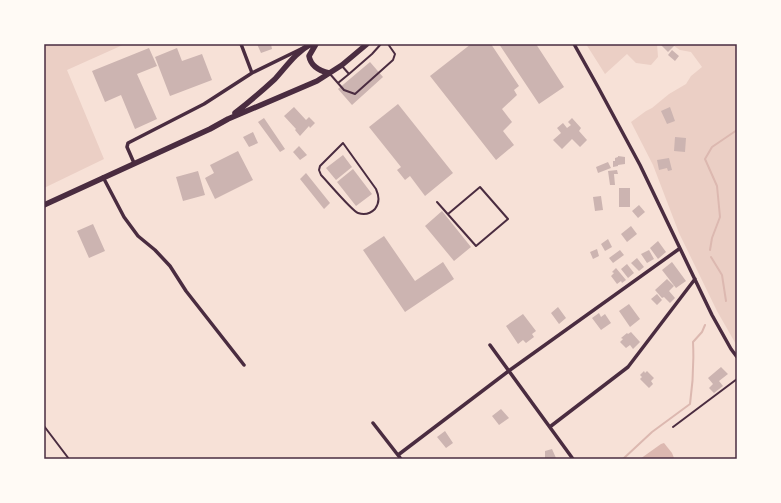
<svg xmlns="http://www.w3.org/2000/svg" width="781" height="503" font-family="Rubik,sans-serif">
<rect width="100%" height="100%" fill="#f7e1d7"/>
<!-- green -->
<path fill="#ebcfc5" d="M44,44H125L67,70L104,159L44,188Z
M586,44H657L658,57L651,65L636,63L627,54L605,74Z
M671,44H737V346L717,311L679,233L653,165L631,122L646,111L652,108L669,94L686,84L691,76L702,67L691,52L680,50Z"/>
<!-- water -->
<path fill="#dcb8b0" d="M664,443L672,453L674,458L673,459H640L661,444Z"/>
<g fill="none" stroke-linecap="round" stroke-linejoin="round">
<!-- stream -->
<path stroke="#dcb8b0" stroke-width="2" d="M710,250L712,238L720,217L717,186L705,159L712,147L737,130
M711,257L722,275L726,301
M623,459L652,432L690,404C693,383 694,363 693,342L702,332L705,325"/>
</g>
<!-- building -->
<path fill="#ccb4b1" d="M257,44H271L272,49L261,53Z
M471,44H491L519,86L514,90L517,95L502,109L512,122L503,131L514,145L496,160L430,76Z
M499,44H536L564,87L539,104Z
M660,44H676L668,52Z
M149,48L157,66L137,74L157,119L135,129L121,95L105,102L92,71Z
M177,48L182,61L202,54L212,80L170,96L155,57Z
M672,50L679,56L675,61L668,55Z
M370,62L383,77L352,105L338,89Z
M398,104L453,173L425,196L410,176L405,180L397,170L401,167L369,127Z
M294,107L306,120L309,117L315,123L310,128L309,126L300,136L295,130L296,129L284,116Z
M670,107L675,121L667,124L661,111Z
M264,118L285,149L280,152L258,122Z
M572,118L581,128L579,131L587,140L580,147L572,139L562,149L553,140L561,133L557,128L563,123L567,128L571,125L568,122Z
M253,132L258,143L249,147L243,137Z
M675,137L686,138L685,152L674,151Z
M299,146L307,155L300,160L293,152Z
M238,151L253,180L215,199L205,178L214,173L210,165Z
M343,155L352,167L336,180L326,168Z
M618,156L625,157V164L618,165V166L613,167V161H615V158L618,157Z
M669,158L672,170L668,171L667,168L659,170L657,160Z
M608,162L611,168L598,173L596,167Z
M353,169L372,194L356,206L337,182Z
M617,170L618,174H614L615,185H610L608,171Z
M198,171L205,195L183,201L176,177Z
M306,173L330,203L324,209L300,179Z
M619,188H630V207H619Z
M601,196L603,210L595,211L593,197Z
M639,205L645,212L638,218L632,211Z
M442,211L471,247L454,261L425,226Z
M93,224L105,251L89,258L77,231Z
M631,226L637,234L627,242L621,234Z
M384,236L415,281L443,262L454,279L405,312L363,250Z
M608,239L612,247L605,251L601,244Z
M658,241L666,252L658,259L650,248Z
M597,249L599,256L593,259L590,252Z
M620,250L624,255L613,263L609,258Z
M649,250L654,259L647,263L641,254Z
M637,258L644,267L639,271L631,263Z
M672,262L686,281L676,288L662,270Z
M627,264L634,273L628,278L621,269Z
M616,268L626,280L622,283L621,281L617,284L611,276L614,273L612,272Z
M667,279L674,286L669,291L675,298L670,303L664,297L662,298L655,290Z
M657,294L662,300L657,305L651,299Z
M629,304L640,319L630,327L619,311Z
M558,307L566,318L559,324L551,313Z
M599,313L601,317L605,314L611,323L601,330L592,318Z
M523,314L536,331L532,334L534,337L526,343L523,340L518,344L506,326Z
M631,332L640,342L633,349L630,345L626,348L620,342L623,339L621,338L627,333L628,334Z
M721,367L728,374L719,381L723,386L714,393L709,388L713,384L708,378Z
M644,371L645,373L647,371L654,378L651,381L653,384L649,388L640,379L642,377L640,375Z
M501,409L509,418L499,425L492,416Z
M445,431L453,443L446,448L437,437Z
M552,449L556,458L545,459V451Z"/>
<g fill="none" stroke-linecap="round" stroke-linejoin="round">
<!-- service -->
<path stroke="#4a2c40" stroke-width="2" d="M342,66L349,74L372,54L381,44
M330,74L344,90L355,94L393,60L395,54L388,44
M338,83L349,74
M343,143L376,189C379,196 380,202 375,209C370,214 364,215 358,213C352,211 327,181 321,175L319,170L320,166Z
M437,202L476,246L508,219L480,187L448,214
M44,426L69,459
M673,427L737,379"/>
<!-- minor -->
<path stroke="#4a2c40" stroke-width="3.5" d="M241,44L252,73
M574,44L598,87L640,165L712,315L731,349L737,357
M134,163L127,147L128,143L204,104L252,73L301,49
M103,177L124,217L138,236L155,250L170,266L186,291L244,365
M490,345L573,459
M373,423L401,459
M551,426L628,367L695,279
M398,455L510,370L679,249"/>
<!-- primary -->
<path stroke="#4a2c40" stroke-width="5.5" d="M316,44L309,56C311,67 320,71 329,73
M235,113C249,102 262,91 275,79C286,67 296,52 311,44
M44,205L210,129L228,119L317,81L342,65L367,44"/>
</g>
<!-- border -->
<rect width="781" height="503" fill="none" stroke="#fffaf5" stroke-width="90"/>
<rect x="45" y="45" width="691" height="413" fill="none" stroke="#4a2c40" stroke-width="1.5"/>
</svg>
